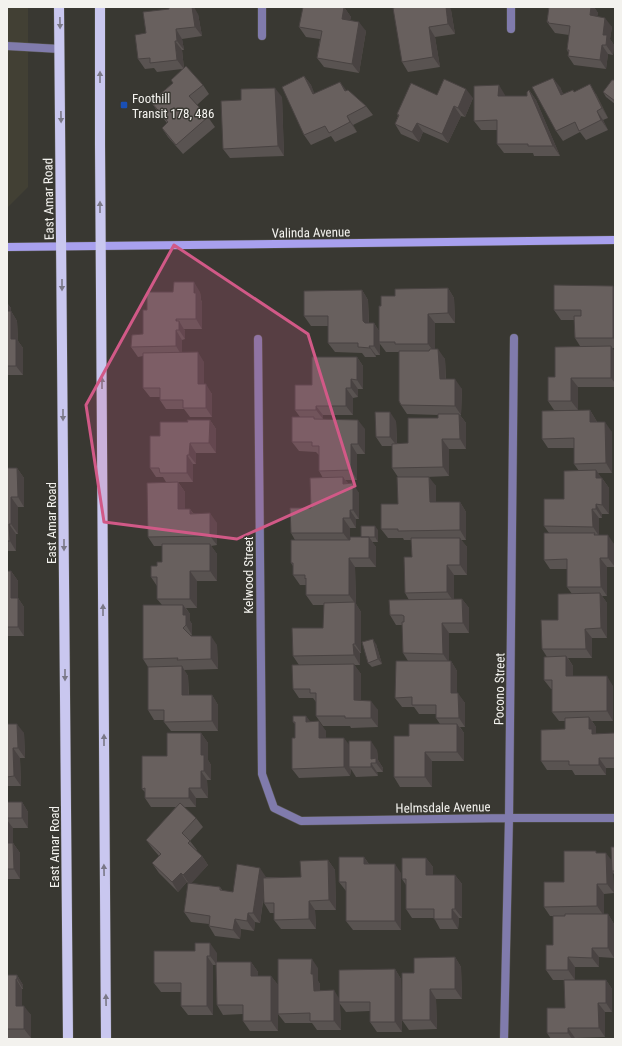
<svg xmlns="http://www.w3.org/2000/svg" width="622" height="1046" font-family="'Roboto Condensed',sans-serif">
<rect width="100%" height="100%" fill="#393832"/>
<!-- built -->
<path fill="#424034" d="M7,7H28V187L7,208Z"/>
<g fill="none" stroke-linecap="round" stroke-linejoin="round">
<defs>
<path id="service" d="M7,46L60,49"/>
<path id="minor" d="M262,7V36
M511,7V29
M258,339L262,774L274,808L301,821L509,818H615
M504,1039L509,818L514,338"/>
<path id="secondary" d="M7,247L615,240"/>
<path id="primary" d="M59,7L68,1039
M100,7V144L106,1039"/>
</defs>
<!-- service casing -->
<use href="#service" stroke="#575650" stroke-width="9"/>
<!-- minor casing -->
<use href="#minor" stroke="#575650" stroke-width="9"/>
<!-- secondary casing -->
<use href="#secondary" stroke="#575650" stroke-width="9"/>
<!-- primary casing -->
<use href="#primary" stroke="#575650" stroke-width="11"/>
<!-- service -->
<use href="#service" stroke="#807bac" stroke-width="8"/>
<!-- minor -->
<use href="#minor" stroke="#807bac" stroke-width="8"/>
<!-- secondary -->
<use href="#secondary" stroke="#a8a0ee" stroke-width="8"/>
<!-- primary -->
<use href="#primary" stroke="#c9c7ef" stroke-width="10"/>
</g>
<!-- wall -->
<path fill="#595351" d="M344,7L351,17L350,20L366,31L359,73L324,67L317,58L320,39L306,37L299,27Z
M398,7L451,10L455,34L435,37L440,67L408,72L402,62Z
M549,7H594L598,13L597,16L612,27L610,39L614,45L613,55L608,54L606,69L574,65L568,56V52L567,50L569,35L555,33L547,22Z
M198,14L202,36L182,39L184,50H182L184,68L203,85L209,94L197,105L208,117L215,127L183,154L168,137L162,128L167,123L158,112L151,102L173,83L182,69L157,72L154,68L145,69L138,59L146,33Z
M304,76L311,85L314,94L347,91L366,106L373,115L353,125L357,132L335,142L331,136L311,145L304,135Z
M615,80V104L606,97L603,92Z
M560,87L563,94L573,90L574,92L596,94L608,118L603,120L608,130L586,140L580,132L563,141L556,131Z
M529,90L536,100L560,156H534L533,153H504L497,144V130H481L474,121L505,95V96H527Z
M437,95L473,98L465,117L461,116L448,143L423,132L419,142L401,134L395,124L398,116L397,114Z
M282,97L284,156L230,158L223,149Z
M448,288L454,298L455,323H435V349L445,359L446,379L462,389L461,415H460L466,423V449H449V476L426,477L436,486V502H460L466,512V540H461L467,547V575H454V599H462L469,608V633H449V661H451L457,671V693L465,703V727H460L464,733V761H432V787H400L394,777L409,736L440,724L436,718V714H419L414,707H402L395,698L408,661L403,653L402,625H396L390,615L409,600L405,593L412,557L411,540H404L403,538H388L381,529L398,504V477L392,468V446H382L376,437L396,421L397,443H408L438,418V415L407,414L401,405L399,352H386L380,344V355H376V357H365L362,353L335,352L328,343V326H311L304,316L362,290L368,300L369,323H374L379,331L381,306L395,296Z
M615,290V348H612L615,352V387H578V410H554L548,401L580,346L575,338L574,320H561L554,310Z
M200,292L201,300L202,302V329H184L185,331V339L182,340V352L204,362V384L212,394V417H190L184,409H166L160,400V397H150L143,388V356L138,357L131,347L143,334L147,310Z
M7,303L11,308V311L17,321L18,341L23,348V375H7Z
M357,357L363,366V389H358V397L353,398V415H323V419L365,429V454H357V480H345L348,483L359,493V519H356V528H350V540L361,537L378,530V542H372L376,547V567H355L356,604L361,612V653H360V665H354L361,674V700L378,710V727L351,728L350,726H323L316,716V702L313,698H299L293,689L299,665L293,656L323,628L324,605H313L306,595V585H300L293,575V566L291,563L295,540L291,533L311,508L323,478L319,471V455L316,452L299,451L292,442L300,417L295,410L312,385Z
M590,410L596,420L597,422L612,432V473H598L601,478H602L609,488V514H602V518H599V535L614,544L615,567H607V596H602L607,603V638H592V658H568L573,666V676L613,686V721H592L596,727V734L615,733V768H606V775H575L572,770H547L541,761L565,729V721H559L552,712V689H551L544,680L547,657L542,649L572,594L567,587V569H550L544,560L549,533L544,526L564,499L579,471L574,464V448H548L542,439Z
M210,420L216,429V453H196V464H193V482H166L163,477H156L150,468L160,436L188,422Z
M7,468H17L24,478V507H18V534H16V551H7Z
M178,482L185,492V509H190L193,513L217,523V545L211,546L217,554V581H197V608H186L190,614V621L192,624V635L191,636L217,645L218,669L184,670L182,667L188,676L189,695H212L218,705V731H171L164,722V720H154L148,710V667L143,659L162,605L157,599V586L151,577L162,562V546H154L148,537Z
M7,571H11L18,581V598L24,607V636H7Z
M376,644L382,664L372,667L368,663Z
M306,716L310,722L326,731V738L349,745L377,750L378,760L383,768V772H377L378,776L356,777L351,769L350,776L299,778L292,769L295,738V724L293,722Z
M7,724L24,733L25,758H20L21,786H7Z
M201,733L208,743V760L211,765V780H207L208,798H196V807H184L196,818L203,827L190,841L197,850L196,851L202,856L208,865L191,883L220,887L223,891L233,892L266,877H301L328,860L335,870L336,910H315L316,929H281L274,920V913H270L264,903V895L260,923L255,922L254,931L241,929L240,939L215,936L209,926V924L191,922L184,912L188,883L187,882L178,892L159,873L152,863L159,856L153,849L146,840L176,807H151L145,798V792L142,789L167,756Z
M7,802H22L28,812V828H13V843L20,853V879H7Z
M615,847V876L613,873L614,893L604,894V914H608L614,924V958L599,957V967H575V980H553L546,970L553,945V916H550L544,907L564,882L598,853L612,860Z
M364,857L369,864L401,873V930H353L346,921V891L339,882Z
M426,858L433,867V875H455L462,884V918H459L458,929H440L434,918H412L406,909V885L402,879Z
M154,951L217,953V962H251L258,972V976H271L278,985V1031H250L243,1021V1014L223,1015L217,1005L216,965H213V1015H188L181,1006V992H161L154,983Z
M455,957L461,967L462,999H436L437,1029L409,1030L402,1020L414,973Z
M318,968V981L320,984V991L339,998L395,969L401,979L402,1032H377L370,1022V1011L346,1012L340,1004L341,1030H317L312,1023H285L278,1014Z
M7,975H17L23,985V989H22V1006L31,1015V1038H7Z
M606,980L612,989V1012H605V1037L575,1038V1039H551L547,1033L565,1008Z"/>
<!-- shaded-wall -->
<path fill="#494342" d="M192,7H194L198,14L202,36L195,27Z
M344,7L351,17L349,28L342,19Z
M446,7H450L451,10L455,34L448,24Z
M591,7H594L598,13L596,25L590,15Z
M605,18L612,27L610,39L614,45L613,55L606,45L603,35Z
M359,22L366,31L359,73L352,64Z
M429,27L435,37L440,67L433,57Z
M176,29L182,39L184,50L177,41Z
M175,41L182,50L184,69L177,60Z
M602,45L608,54L606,69L600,60Z
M304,76L311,85L319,104L313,94Z
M553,78L560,87L568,104L561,95Z
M340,82L347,91H345Z
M590,84L596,94L608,118L602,108Z
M499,85L505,95V105L498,96Z
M275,88L282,97L284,156L278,146Z
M466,89L473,98L465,117L458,108Z
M529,90L536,100L560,156L553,146Z
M454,106L461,116L448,143L442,134Z
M597,111L603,120L608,130L601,120Z
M347,116L353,125L357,132L350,122Z
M417,123L423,132L419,142L412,132Z
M194,282L200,292L201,300L202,302V329L196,319Z
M613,286L615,290V341L613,338Z
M448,288L454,298L455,323L448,313Z
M362,290L368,300L369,331L363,321Z
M7,303L11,308V311L17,321L18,341L23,348V375L16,366L7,315Z
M428,314L435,323V353L428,344Z
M176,319L179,323V321L185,331V339L179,330L176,321Z
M374,323L380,333L379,342L380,344V355L374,346Z
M176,330L182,340V356L176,346Z
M369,346L376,355V357L370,348Z
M611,346L615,352V383L611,378Z
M438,349L445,359L446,388L440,379Z
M198,352L204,362V394L198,384Z
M357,357L363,366V389L357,380Z
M571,378L578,387V410L571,401Z
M351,379L358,389V397L351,388Z
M455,379L462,389L461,415L455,406Z
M206,384L212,394V417L206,408Z
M346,388L353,398V415L346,406Z
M316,406L323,415V419L316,410Z
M590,410L596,420L597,432L590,422Z
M390,412L396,421L397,446L390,437Z
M459,414L466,423V449L460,439Z
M210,420L216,429V453L209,443Z
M358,420L365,429V454L358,444Z
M605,422L612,432V473L606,463Z
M442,439L449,449V476L443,467Z
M190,443L196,453V464L189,455Z
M351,444L357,454V480L351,470Z
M187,455L193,464V482L187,473Z
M17,468L24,478V507L18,497Z
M596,470L609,488V514L602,505L596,478Z
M343,477L350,487L343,484Z
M429,477L436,486V512L430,502Z
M178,482L185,492V519L178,509Z
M353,483L359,493V519L353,510Z
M11,497L18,507V534L11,524Z
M460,502L466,512V540L460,530Z
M596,504L602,514V518L596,509Z
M190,509L196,518L190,514Z
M592,509L599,518V536L593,527Z
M350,510L356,519V528L350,518Z
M210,513L217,523V545L210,536Z
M343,518L350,528V542L343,533Z
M9,524L16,534V551L10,541Z
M375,526L378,530V542L375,537Z
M608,535L614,544L615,567L608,558Z
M369,537L376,547V567L369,558Z
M460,538L467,547V575L460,565Z
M210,544L217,554V581L210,571Z
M349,558L355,567L356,604L361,612V653L355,644V603L349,595Z
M600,558L607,567V596L601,587Z
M447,565L454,575V602L447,592Z
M11,571L18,581V598L24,607V636L18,627L11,598Z
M190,571L197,581V608L190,599Z
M600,593L607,603V638L601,628Z
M462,599L469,608V633L463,623Z
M183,605L190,614V621L192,624V635L186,625L183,615Z
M442,623L449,633V663L443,654Z
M585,629L592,638V658L586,649Z
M211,636L217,645L218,669L211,659Z
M373,639L376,644L382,664L378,659Z
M353,644L360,653V665L354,655Z
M566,656L573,666V686L566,676Z
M451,661L457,671V703L451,693Z
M354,664L361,674V710L354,700Z
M182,666L188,676L189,705L182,695Z
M607,676L613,686V721L607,711Z
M458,693L465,703V727L459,718Z
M212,695L218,705V731L212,721Z
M371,701L378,710V727L371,718Z
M306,716L313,725L306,722Z
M589,717L596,727V735L592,734L589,729Z
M319,721L326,731V747L319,738Z
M17,724L24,733L25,758L18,748Z
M457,724L464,733V761L457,752Z
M201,733L208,743V760L211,765V780L204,771L201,755Z
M344,738L351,747L349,767L351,769L350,776L344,767Z
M371,741L377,750L378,760L383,768V772L376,763L371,759Z
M13,748L20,758L21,786L14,776Z
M425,752L432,761V787L425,777Z
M599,758L606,768V775L599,765Z
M371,763L377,772L378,776L371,767Z
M201,771L207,780L208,798L201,788Z
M189,788L196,798V807L189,798Z
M22,802L28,812V828L22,818Z
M7,820L13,828V853L7,844Z
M13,843L20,853V879L14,869Z
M606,853L613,862L612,871L613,873L614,893L607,884Z
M202,856L208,865L190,885L183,875Z
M364,857L370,866L364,864Z
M426,858L433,867V884L426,875Z
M328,860L335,870L336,910L329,900Z
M395,864L401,873V930L395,921Z
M260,868L266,877L260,923L253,913Z
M181,873L187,882L178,892L172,882Z
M455,875L462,884V918L455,909Z
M597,884L604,894V916L597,906Z
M309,901L315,910L316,929L309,919Z
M452,909L459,918L458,929L452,919Z
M248,913L255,922L254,931L247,921Z
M608,914L614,924V958L608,948Z
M235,919L241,929L240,939L233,930Z
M210,943L217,953V965L210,956Z
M592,948L599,957V967L592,958Z
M207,956L213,965V1015L207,1006Z
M455,957L461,967L462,999L455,989Z
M568,957L575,967V980L568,970Z
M312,959L318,968V981L320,984V1000L314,991L311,974Z
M251,962L258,972V986L251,976Z
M395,969L401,979L402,1032L395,1022Z
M17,975L23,985V989L17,979Z
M271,976L278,985V1031L271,1021Z
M16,979L22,989V1016L16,1006Z
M606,980L612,989V1012L606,1003Z
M430,989L436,999L437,1029L430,1020Z
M334,990L340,1000L339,1002L340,1004L341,1030L334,1021Z
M598,1003L605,1012V1037L599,1028Z
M24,1006L31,1015V1038L24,1029Z
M568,1028L575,1038V1039H572L568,1033Z"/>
<!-- building -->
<path fill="#68605e" stroke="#494342" d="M169,7H192L195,27L176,29L177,41H175L177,60L150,63V58L138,59L135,35L146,33L143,12L169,9Z
M303,7H344L342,19L359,22L352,64L317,58L322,31L299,27Z
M398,7H446L448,24L429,27L433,57L402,62L393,8Z
M549,7H591L590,15L605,18L603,35H607L606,45H602L600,60L568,56L569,50H567L570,26L548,23L549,22H547Z
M186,66L203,85L189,96L208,117L176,145L162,128L168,122L151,102L173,83L171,80Z
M304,76L313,94L340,82L345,91L348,90L366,106L347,116L350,122L329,133L325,126L304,135L282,87Z
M553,78L561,95L573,90L574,92L590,84L602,108L597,111L601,120L579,131L575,122L556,131L532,87Z
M444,79L466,89L458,108L454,106L442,134L417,123L412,132L395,124L399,115L397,114L411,83L437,95Z
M612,80H615V101L603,92Z
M499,85L498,96H527V92L529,90L553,146H528V144H497V120L474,121V86Z
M275,88L278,146L223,149L221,101L241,100V89Z
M174,282H194V293H196V319H176V321H179V330H176V346L131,347L132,335L143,334V310H147V292H173Z
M554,285L613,286V338H575L574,316H581V310H554Z
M448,288V313L428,314V344H395V342H379V306H381V296H395V289Z
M362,290L363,321L365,323H374V346H369L370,348L358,347V343H328V316H304V291Z
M7,311H11V339H16V366H7Z
M611,346V378H571V401H548V377H555V347Z
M430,349H438L440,379H455V406L401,405L399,401V351H429Z
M198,352V384H206V408H183V400H160V388H143V353Z
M312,357H357V380L351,379V388H346V406H316V410H295V385H312Z
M590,410V422H605L606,463L574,464V438L542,439V411Z
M375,412H390V437H376Z
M438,414H459L460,439H442L443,467L392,468V444L408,443V418H438Z
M292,417H314V419L358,420V444H351V470L319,471V446H312V442H292Z
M187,420H210L209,443H190L189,455H187V473H160L159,468H150V436H160V422H188Z
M7,468H17L18,497H11V524H9L10,541H7Z
M596,470V478H602V505L596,504V509H592L593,527L544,526V499H564V471Z
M343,477V484L353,483V510H350V518H343V533H291L290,508H311L310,478Z
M397,477H429L430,502H460V530L398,531V529H381V504H398Z
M178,482V509H190V514L210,513V536L148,537L147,483Z
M361,526H375V537H361Z
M544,533H595L594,535H608V558H600L601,587H567V559L544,560Z
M350,537H369V558H349V595H306V578L305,579V575H293V563H291V540H350Z
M411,538H460V565H447V592L405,593L404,557H412Z
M162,544H210V571H190V599H157V577H151V566H157V562H162Z
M7,571H11V598H18V627H7Z
M600,593L601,628L585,629L586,649H542L541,620H558V594Z
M462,599L463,623H442L443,654L403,653L402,622H404V616L402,615H390L389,600Z
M355,602V644H353L354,655L293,656L292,628H323L324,603Z
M143,605H183V615H186V625L183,628L191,636H211V659L177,660L178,658L143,659Z
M373,639L378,659L368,663L362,642Z
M566,656V676H607V711L552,712V680H544V657Z
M396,661H451V693H458L459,718H436V705H412V697L395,698Z
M354,664V700L371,701V718H345V716H316V693H310V689H293L292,665Z
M182,666V695H212V721L164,722V710H148V667Z
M293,716H306V722L319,721V738H344V767L292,769V738H295V722H293Z
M589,717V729H592V734L615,733V758H599V765H569V761H541V730L565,729V718Z
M7,724H17L18,748H13L14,776L7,777Z
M409,724H457V752H425V777H394V736H409Z
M167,733H201V755H204V771H201V788H189V798H145V788L142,789V756H167Z
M349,741H371V759L376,758V763H371V767H349Z
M7,802H22V818H7Z
M180,803L196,818L182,833L190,841L188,843L202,856L183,875L181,873L172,882L152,863L161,854L146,840Z
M7,843H13L14,869H7Z
M611,847H615V871H612Z
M564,851H596V853H606L607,884H597V906L544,907V882H564Z
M339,857H364V864H395V921H346V882H339Z
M402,858H426V875H455V909H452V919H434V909H406V879H402Z
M328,860L329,900L309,901V919L274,920V903H264L263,878L301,877L300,861Z
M237,864L260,868L253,913H248L247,921L235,919L233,930L209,926L210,916L184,912L188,883L220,887V890L233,892Z
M565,914H608V948H592V958L568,957V970H546V945H553V916H565Z
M195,943H210V956H207V1006H181V983H154V951H195Z
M455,957V989H430V1020H402V973H414V958Z
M278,959H312L311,974H313L314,991L334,990V1021H310V1013L278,1014Z
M216,962H251V976H271V1021H243V1005H217Z
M395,969V1022H370V1002H339V970Z
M7,975H17V979H16V1006H24V1029H7Z
M564,980H606V1003H598L599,1028H568V1033H547V1008H565Z"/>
<!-- one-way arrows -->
<defs><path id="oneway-solid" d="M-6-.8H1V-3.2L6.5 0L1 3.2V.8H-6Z"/></defs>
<g fill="#7a7887">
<use href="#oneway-solid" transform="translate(60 23) rotate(89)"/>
<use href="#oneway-solid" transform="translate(100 77) rotate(-90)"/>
<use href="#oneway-solid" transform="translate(61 117) rotate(89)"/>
<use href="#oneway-solid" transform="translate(100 207) rotate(-90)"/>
<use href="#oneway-solid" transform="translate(62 285) rotate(90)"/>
<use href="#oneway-solid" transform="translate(102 383) rotate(-90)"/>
<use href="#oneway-solid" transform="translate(63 415) rotate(90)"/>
<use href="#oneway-solid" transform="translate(64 545) rotate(90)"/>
<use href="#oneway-solid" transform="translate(103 610) rotate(-90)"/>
<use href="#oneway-solid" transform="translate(65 675) rotate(90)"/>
<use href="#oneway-solid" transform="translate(104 740) rotate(-90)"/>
<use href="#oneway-solid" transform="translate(104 870) rotate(-91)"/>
<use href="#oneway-solid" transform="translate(106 1000) rotate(-91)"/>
</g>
<!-- marked area -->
<path fill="#d15987" fill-opacity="0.2" stroke="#d15987" stroke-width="3" stroke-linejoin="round" d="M174,245L308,334L355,486L237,539L104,522L86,405Z"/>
<!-- markers -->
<rect fill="#1a4fb4" stroke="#393832" stroke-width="1.5" x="120" y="101" width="8" height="8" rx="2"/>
<g text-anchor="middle" stroke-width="3" stroke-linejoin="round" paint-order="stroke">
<!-- poi labels -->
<g font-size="13" fill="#f3f2ee" stroke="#393832" text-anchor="start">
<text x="132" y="103">Foothill<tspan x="132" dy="15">Transit 178, 486</tspan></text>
</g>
<!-- street labels -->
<g font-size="13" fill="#f3f2ee" stroke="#393832">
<text transform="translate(48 199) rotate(-91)" y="5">East Amar Road</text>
<text transform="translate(311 232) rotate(-1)" y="5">Valinda Avenue</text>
<text transform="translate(51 523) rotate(-90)" y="5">East Amar Road</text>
<text transform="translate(248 575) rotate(-90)" y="5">Kelwood Street</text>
<text transform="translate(499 689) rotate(-89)" y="5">Pocono Street</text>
<text transform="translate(443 807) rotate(-1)" y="5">Helmsdale Avenue</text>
<text transform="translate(54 847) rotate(-90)" y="5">East Amar Road</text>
</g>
</g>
<!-- border -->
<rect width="622" height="1046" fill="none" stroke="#f3f2ee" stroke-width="16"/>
</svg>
